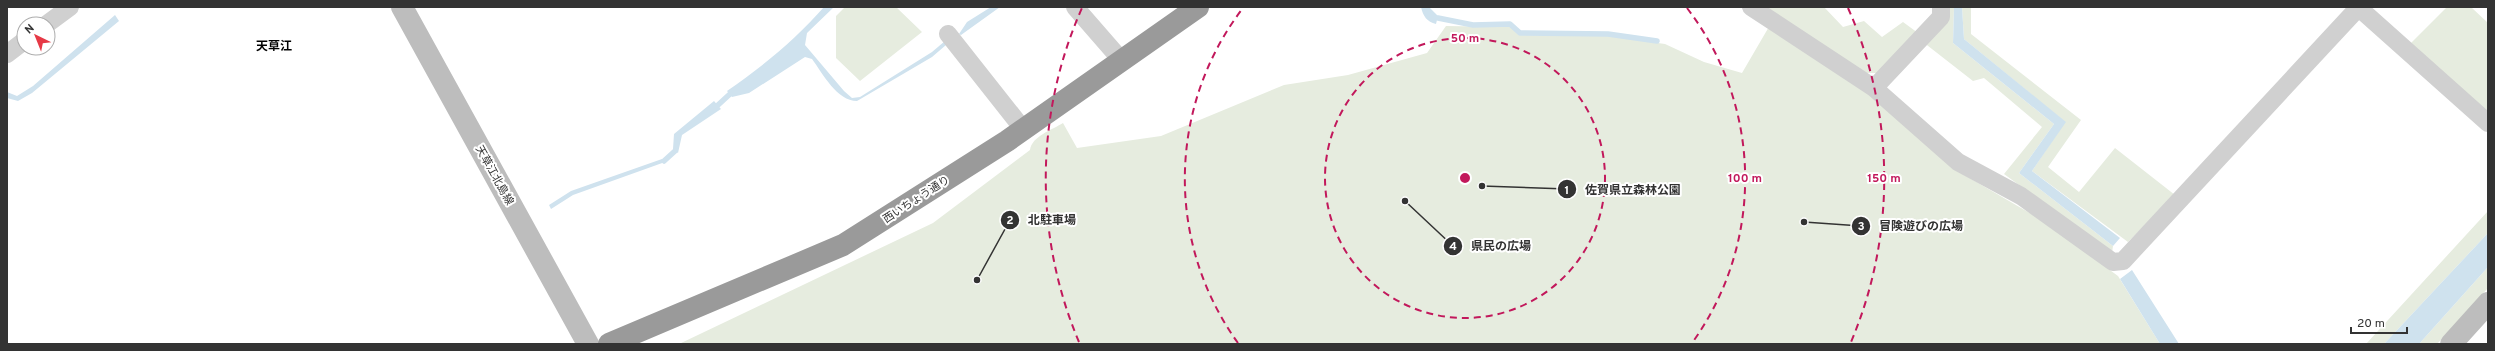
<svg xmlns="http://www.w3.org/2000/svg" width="2495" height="351" font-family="Overpass,'Noto Sans JP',sans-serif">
<rect width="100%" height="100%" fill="#fff"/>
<!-- green -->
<path fill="#e6ecdf" d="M845,7H896L922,32L860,81L836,58V16Z
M1760,7H1824L1843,27L1864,21L1882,37L1903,22L1918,33L1880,73H1866Z
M1946,7H1954L1953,43L2054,124L2019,173L2113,246L2112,253L2004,174L2042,127L1984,78L1973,81L1923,42Z
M1962,7H1971V34L2081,120L2048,167L2079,192L2115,148L2175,195L2128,242L2032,171L2065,122L1964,39Z
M2447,7H2471L2488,23V113L2411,43Z
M1770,25L1849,76L1954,169L2040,219L2118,276L2160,344H679L933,223L1030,150C1032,136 1052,130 1063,123L1077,148L1161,136L1284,85L1348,75L1427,53L1446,26L1511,27L1519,35L1608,36L1665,44L1704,62L1742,73Z
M2488,211V233L2384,344H2366Z
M2488,267V288L2437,344H2419Z"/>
<!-- water -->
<path fill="#cfe2ee" d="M824,7H834L807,33L805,45L844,91L852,98L860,97L932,52L945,41L946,45L932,57L857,101C837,101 823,74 812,59L805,57L749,93L732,97L727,91C762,67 796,39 824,7Z
M991,7H1000L961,35L959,34L967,22Z
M1421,7H1429L1438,16L1436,24C1427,22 1423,16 1421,7Z
M1954,7H1962L1964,39L2066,122L2032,171L2120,238L2113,246L2019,173L2054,124L1953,43Z
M115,15L119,21L32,93L18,101L7,98V92L17,96L33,86Z
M714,101L721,109L682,135L678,153L673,149L674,134Z
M662,159L665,162L573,195L551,209L549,205L571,191Z
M2488,233V267L2419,344H2384Z
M2132,270L2179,344H2160L2120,279Z"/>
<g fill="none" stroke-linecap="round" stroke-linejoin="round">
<!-- stream -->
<path stroke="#cfe2ee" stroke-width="5.5" d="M1438,18L1473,25L1510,24L1520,33L1608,34L1657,41
M718,105L730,94
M664,161L675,151"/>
<!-- street -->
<path stroke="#d0d0d0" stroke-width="18" d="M1075,7L1122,61
M1751,7L1874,88L1958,162L2021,196L2113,262L2123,261L2359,7
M2359,8L2488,123
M47,24L70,7
M948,34L1023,129
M7,54L24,41
M1874,88L1941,17V7"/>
<!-- secondary -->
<path stroke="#bdbdbd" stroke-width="22" d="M402,7L588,344
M2451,344L2488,303"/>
<!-- highway -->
<path stroke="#9a9a9a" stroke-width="22" d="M609,344L843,245L1007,141L1198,7"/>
</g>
<!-- distance rings -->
<g fill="none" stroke="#c2185b" stroke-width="2" stroke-dasharray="7 5">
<circle cx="1465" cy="178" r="140"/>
<path d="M1238 343A280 280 0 0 1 1243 8M1687 8A280 280 0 0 1 1692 343"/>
<path d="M1079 342A419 419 0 0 1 1082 8M1848 8A419 419 0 0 1 1851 342"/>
</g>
<g text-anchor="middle" stroke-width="4" stroke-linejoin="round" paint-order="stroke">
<!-- street labels -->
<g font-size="11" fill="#333" stroke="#fff">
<text transform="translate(495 175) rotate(61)" y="4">天草江北島線</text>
<text transform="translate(916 199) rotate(-33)" y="4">西いちょう通り</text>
</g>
<!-- neighbourhood labels -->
<g font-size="12" font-weight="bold" fill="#000" stroke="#fff">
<text x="274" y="50">天草江</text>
</g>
</g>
<circle cx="1465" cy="178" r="6" fill="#c2185b" stroke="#fff" stroke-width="2"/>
<g font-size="12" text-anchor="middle" font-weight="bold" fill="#c2185b" stroke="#fff" stroke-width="4" stroke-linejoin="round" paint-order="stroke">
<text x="1465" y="42">50 m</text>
<text x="1745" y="182">100 m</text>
<text x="1884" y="182">150 m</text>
</g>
<!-- callouts -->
<path fill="none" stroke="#333" stroke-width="1.5" d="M1482 186L1567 189M977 280L1010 220M1804 222L1861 226M1405 201L1453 246"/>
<g fill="#333" stroke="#fff" stroke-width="1.5">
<circle cx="1482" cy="186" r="4"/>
<circle cx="977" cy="280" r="4"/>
<circle cx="1804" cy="222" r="4"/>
<circle cx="1405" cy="201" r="4"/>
<circle cx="1567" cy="189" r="10"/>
<circle cx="1010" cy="220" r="10"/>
<circle cx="1861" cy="226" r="10"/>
<circle cx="1453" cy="246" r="10"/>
</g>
<g font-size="12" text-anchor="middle" font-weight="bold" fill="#fff">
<text x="1567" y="194">1</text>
<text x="1010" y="224">2</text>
<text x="1861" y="230">3</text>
<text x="1453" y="250">4</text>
</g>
<g font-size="12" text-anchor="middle" font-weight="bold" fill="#333" stroke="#fff" stroke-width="4" stroke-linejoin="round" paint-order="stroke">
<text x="1633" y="194">佐賀県立森林公園</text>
<text x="1052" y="224">北駐車場</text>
<text x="1921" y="230">冒険遊びの広場</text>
<text x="1501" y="250">県民の広場</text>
</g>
<!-- border -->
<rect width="2495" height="351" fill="none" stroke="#333333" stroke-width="16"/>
<!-- north arrow -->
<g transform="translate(36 36) rotate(317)"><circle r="19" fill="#ffffff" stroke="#adadad"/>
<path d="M0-3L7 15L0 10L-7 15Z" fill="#e63946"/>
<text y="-6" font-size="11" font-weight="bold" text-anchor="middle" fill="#333333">N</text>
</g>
<!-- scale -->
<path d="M2351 327v6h56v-6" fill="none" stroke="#333333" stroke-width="2"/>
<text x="2357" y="327" font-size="12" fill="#333333" stroke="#ffffff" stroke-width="3" paint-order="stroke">20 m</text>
</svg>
